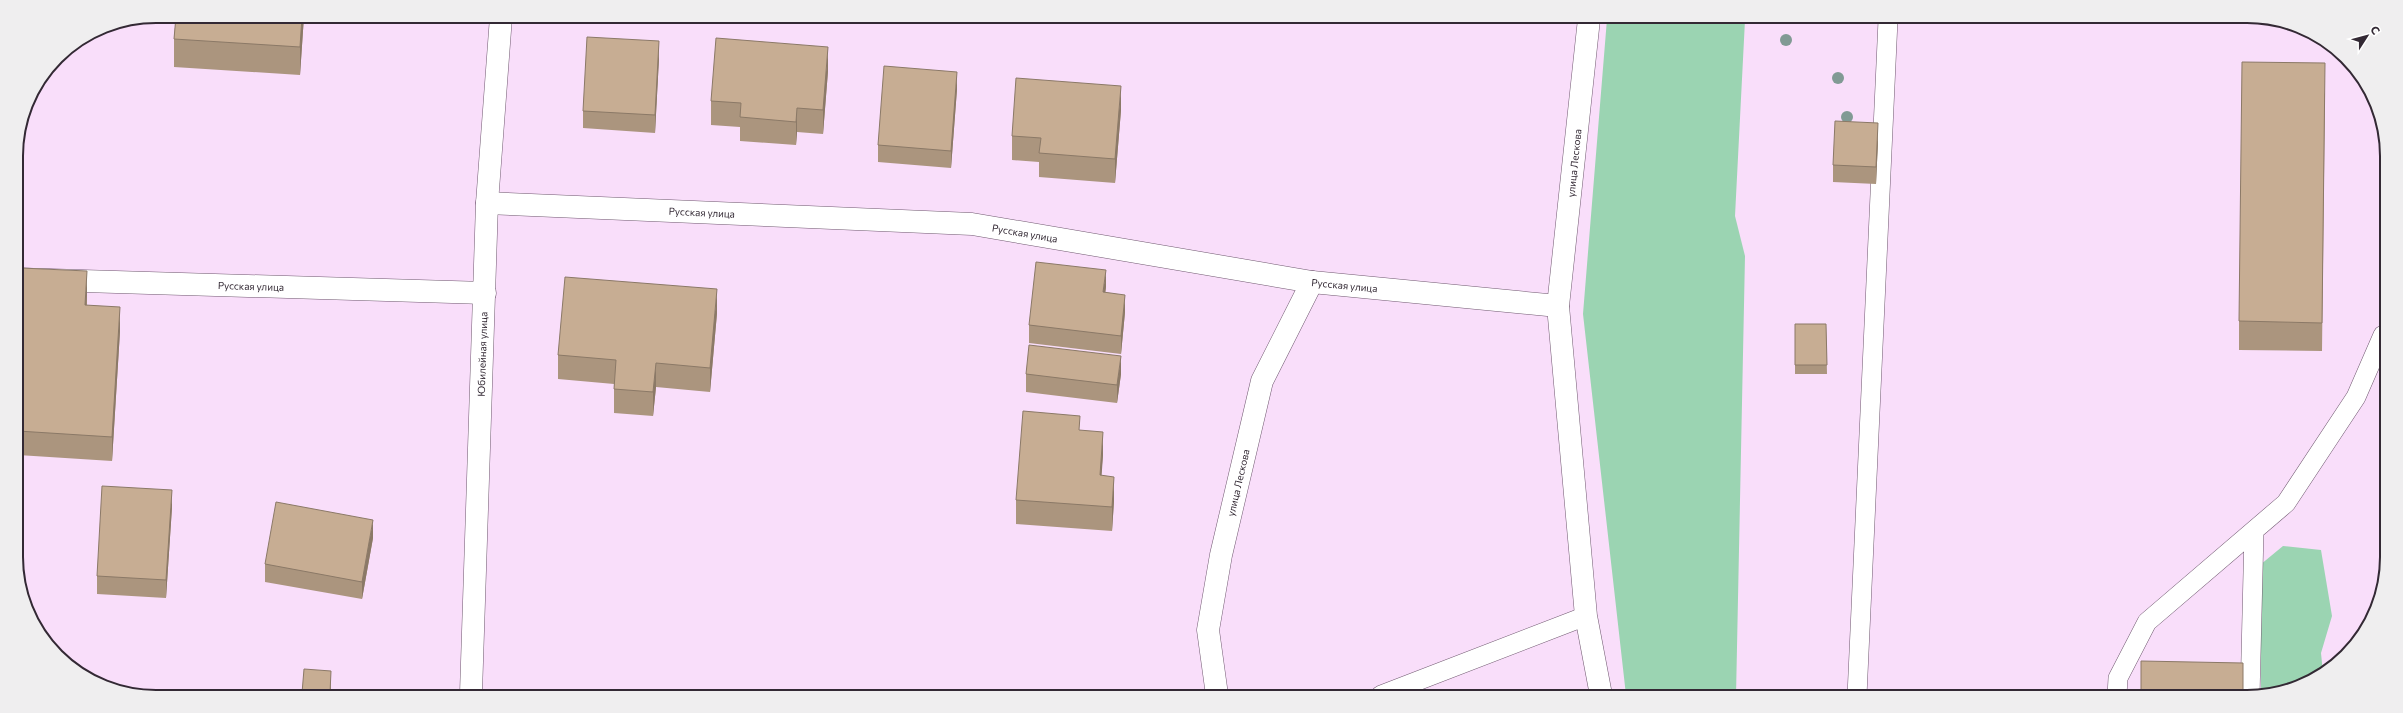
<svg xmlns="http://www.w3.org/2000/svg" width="2403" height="713" font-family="Commissioner,sans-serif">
<rect width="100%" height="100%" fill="#f9defa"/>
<!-- green -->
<path fill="#9bd4b2" d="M1607,19L1745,20L1735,216L1745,256L1736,696L1626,695L1583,314Z
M2283,546L2321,550L2332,616L2321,653L2323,673L2300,686L2261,695L2260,565Z"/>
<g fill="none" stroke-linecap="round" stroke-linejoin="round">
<defs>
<path id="service" d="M1381,695L1586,616
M1857,696L1888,20
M2117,696L2118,678L2147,622L2286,503L2356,397L2383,335
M2250,697L2254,531"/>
<g id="minor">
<path d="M1589,19L1558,306L1586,616L1601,695"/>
<path id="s1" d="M487,203L972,224L1312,282L1558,306"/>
<path id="s2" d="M17,279L485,293"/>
<path id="s3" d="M471,693L487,203L501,17"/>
<path id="s4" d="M1217,695L1208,630L1221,555L1262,381L1312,282"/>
</g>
</defs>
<!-- service casing -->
<use href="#service" stroke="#705970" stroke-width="20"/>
<!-- minor casing -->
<use href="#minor" stroke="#705970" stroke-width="23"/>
<!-- service -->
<use href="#service" stroke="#fff" stroke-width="19"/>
<!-- minor -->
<use href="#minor" stroke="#fff" stroke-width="22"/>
</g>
<!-- trees -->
<g fill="#819a94">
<circle cx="1786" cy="40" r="6"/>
<circle cx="1838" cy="78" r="6"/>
<circle cx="1847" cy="117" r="6"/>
</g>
<!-- wall -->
<path fill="#ab957e" d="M176,16H304L300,75L174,67V39Z
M659,58L655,133L583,128V111Z
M828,71L823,134L797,132L796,145L740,141V127L711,125V101Z
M957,89L951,168L878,162V145Z
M2325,92L2322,351L2239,350V321Z
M1121,110L1115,183L1039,177V162L1012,160V136Z
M1878,141L1876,184L1833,182V165Z
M1106,287L1105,293L1125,312L1121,354L1029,343V325Z
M87,295V305L120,331L112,461L18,455L17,333Z
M717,313L710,392L656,387L653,416L614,413V384L558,379V355Z
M1795,324H1826L1827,374H1795Z
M1026,374H1121L1117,403L1026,392Z
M1080,430L1103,455L1101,475L1114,501L1112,531L1016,524V500Z
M172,507L166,598L97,594V576Z
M373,538L362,599L265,582V564Z"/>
<!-- shaded-wall -->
<path fill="#8b7967" d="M302,16H304L300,75V47Z
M659,41V58L655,133V115Z
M828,47V71L823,134V110Z
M957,72V89L951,168V151Z
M1121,86V110L1115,183V159Z
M797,108V132L796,145V122Z
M1878,123V141L1876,184V167Z
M1106,270V287L1103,310V292Z
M87,271V295L85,329V305Z
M717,289V313L710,392V368Z
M1125,295V312L1121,354V336Z
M120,307V331L112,461V437Z
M1121,356V374L1117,403V385Z
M656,363V387L653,416V392Z
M1103,432V455L1100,499V475Z
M1114,477V501L1112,531V507Z
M172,490V507L166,598V580Z
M373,520V538L362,599V582Z
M331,671V693H330Z"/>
<!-- building -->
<path fill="#c7ad93" stroke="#8b7967" d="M176,16H302L300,47L174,39Z
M587,37L659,41L655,115L583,111Z
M716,38L828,47L823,110L797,108L796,122L740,117L741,103L711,101Z
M2242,62L2325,63L2322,323L2239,321Z
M884,66L957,72L951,151L878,145Z
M1016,78L1121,86L1115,159L1039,153L1041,138L1012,136Z
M1835,121L1878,123L1876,167L1833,165Z
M1036,262L1106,270L1103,292L1125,295L1121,336L1029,325Z
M21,268L87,271L85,305L120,307L112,437L18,431L17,333Z
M565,277L717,289L710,368L656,363L653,392L614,389L616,360L558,355Z
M1795,324H1826L1827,365H1795Z
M1029,345L1121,356L1117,385L1026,374Z
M1023,411L1080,416L1079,430L1103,432L1100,475L1114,477L1112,507L1016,500Z
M102,486L172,490L166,580L97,576Z
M276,502L373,520L362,582L265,564Z
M2141,661L2243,663V697L2141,696Z
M304,669L331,671L330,693H302Z"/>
<g text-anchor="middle" stroke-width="3.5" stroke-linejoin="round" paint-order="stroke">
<!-- street labels -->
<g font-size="10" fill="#332934" stroke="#fff">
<text transform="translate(1574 163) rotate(-84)" y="4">улица Лескова</text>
<text dy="4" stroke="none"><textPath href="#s1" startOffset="215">Русская улица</textPath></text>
<text dy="4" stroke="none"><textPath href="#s1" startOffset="539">Русская улица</textPath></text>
<text dy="4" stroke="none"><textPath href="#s2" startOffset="234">Русская улица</textPath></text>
<text dy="4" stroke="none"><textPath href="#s1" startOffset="863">Русская улица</textPath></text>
<text dy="4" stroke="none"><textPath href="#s3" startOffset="339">Юбилейная улица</textPath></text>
<text dy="4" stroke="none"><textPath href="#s4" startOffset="216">улица Лескова</textPath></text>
</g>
</g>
<!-- crop -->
<path d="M0 0H2403V713H0ZM156 23H2247A133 133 0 0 1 2380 156V557A133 133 0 0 1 2247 690H156A133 133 0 0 1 23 557V156A133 133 0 0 1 156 23Z" fill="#efeeef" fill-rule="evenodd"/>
<path fill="none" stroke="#332934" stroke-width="2" d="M156 23H2247A133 133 0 0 1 2380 156V557A133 133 0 0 1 2247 690H156A133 133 0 0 1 23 557V156A133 133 0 0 1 156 23Z"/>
<!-- north arrow -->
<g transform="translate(2367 36) rotate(54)" stroke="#ffffff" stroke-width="3" paint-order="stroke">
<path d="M0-3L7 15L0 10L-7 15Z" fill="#332934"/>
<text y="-6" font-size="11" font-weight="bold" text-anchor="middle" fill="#332934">С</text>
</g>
</svg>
